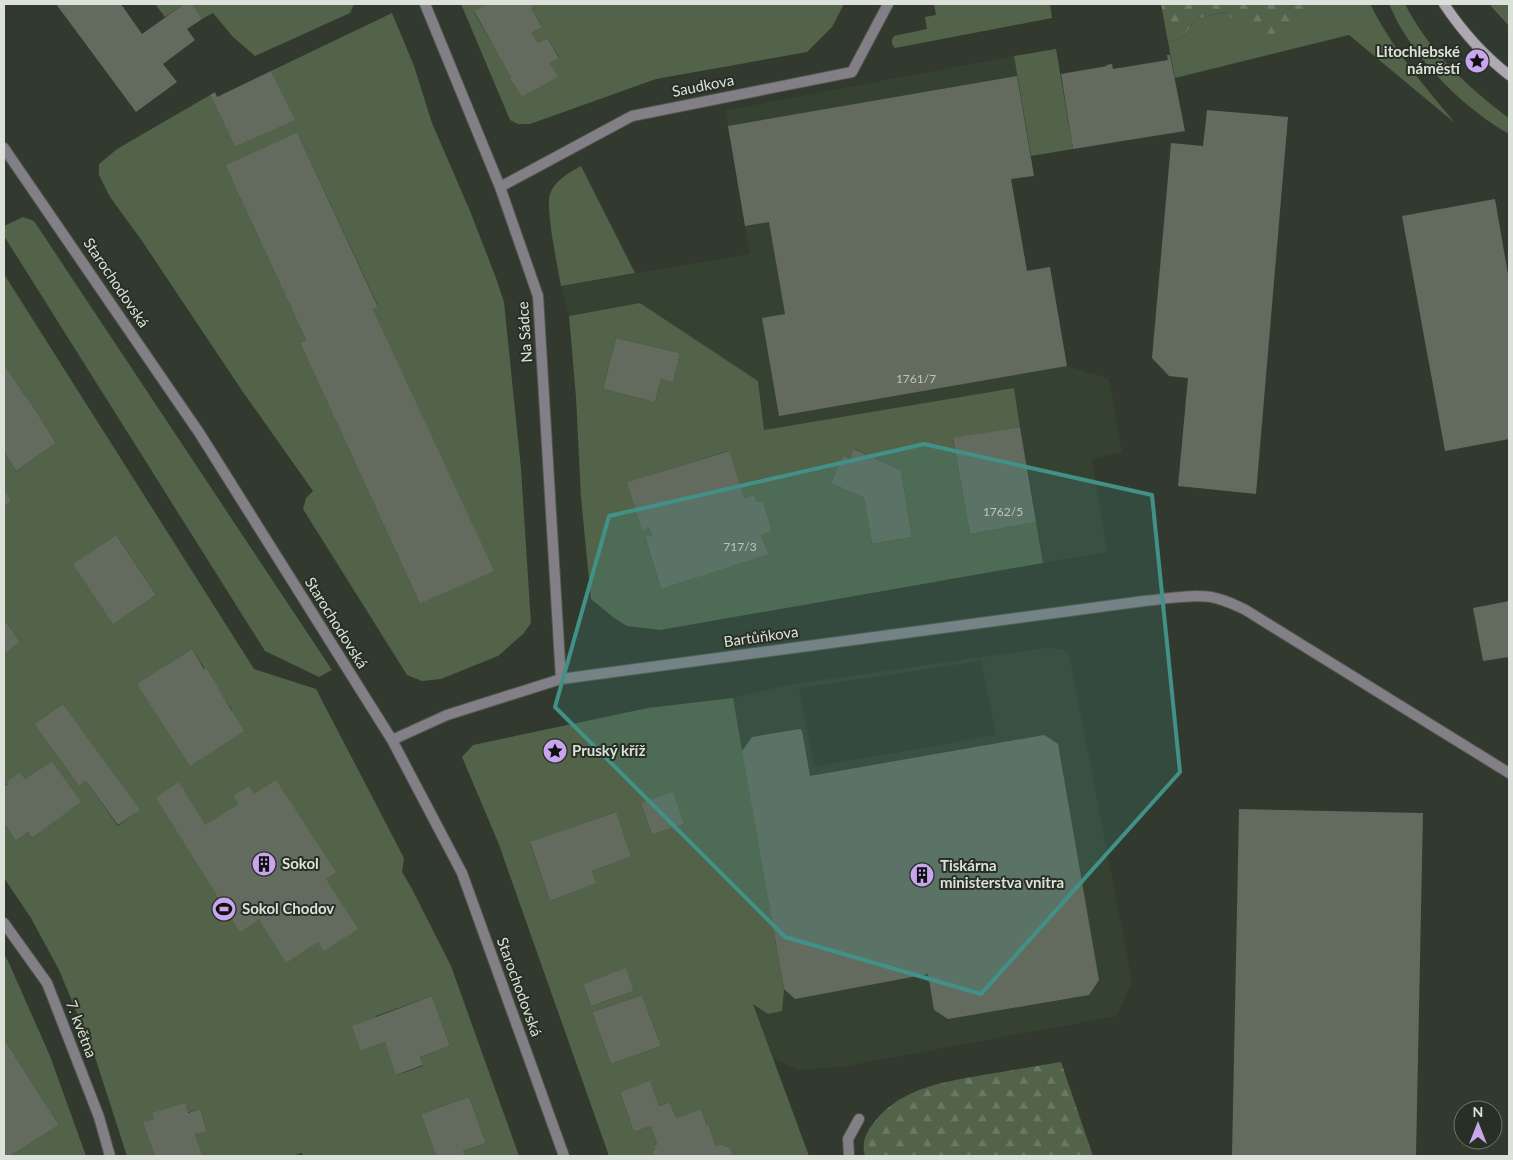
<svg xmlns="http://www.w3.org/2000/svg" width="1513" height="1160" font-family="Lato,sans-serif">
<defs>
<pattern id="forest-firs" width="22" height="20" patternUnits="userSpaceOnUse" patternTransform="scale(1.25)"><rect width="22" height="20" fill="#526349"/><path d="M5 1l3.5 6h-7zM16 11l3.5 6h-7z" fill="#6a7963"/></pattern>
</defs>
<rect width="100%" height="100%" fill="#32392e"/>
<!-- built -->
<path fill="#364231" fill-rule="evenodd" d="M1014,56L1034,176L1011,180L1027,270L1050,267L1067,366L1109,379L1122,452L1092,459L1107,552L1043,563L1014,388L764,430L758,381L640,303L569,316L561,286L635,273L750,254L728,126L726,110Z
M1046,648L1063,649L1069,654L1132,981L1117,1016L841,1067L798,1070L773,1058L753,1003L784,989L733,698L787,685ZM981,661L996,735L814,767L799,688Z"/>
<!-- green -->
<path fill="#526349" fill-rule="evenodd" d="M155,4H184L165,17Z
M192,4H354L350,13L255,56L233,37L213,13L202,19Z
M461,4H488L474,12L511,76L509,77L522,97L557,77L550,63L559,57L547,38L538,43L532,33L542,27L531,8L537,4H844L832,27L807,52L656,79L530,124H518L510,120Z
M934,4H1050L1052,18L895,48L892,44V40L894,36L927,29L925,17L936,15Z
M1303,4H1370C1392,48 1423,85 1455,123L1349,35L1175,78L1168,42L1183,37L1196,19L1224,12L1259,37L1303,8Z
M1389,4H1405C1429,51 1467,87 1509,118V134C1468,111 1424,68 1401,28C1396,20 1393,12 1389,4Z
M1489,4H1509V26Z
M392,13L414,66L432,123L470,211L496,278L504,302L521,469L531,623L524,633L498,656L441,679L422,681L407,675L303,509L306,498L313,491L243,392L140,238L110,197L99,175V164L117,149L210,95L235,147L294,120L271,71ZM297,132L378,306L373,309L493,571L420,604L300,343L306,340L225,165Z
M1056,49L1073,149L1031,156L1014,56Z
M581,166L635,273L561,286C558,268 545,208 550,194C555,180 569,173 581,166Z
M23,217L34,221L332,670L319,677L265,651L4,236V226Z
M4,274L254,669L316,689L404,858L402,872L411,887L451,966L519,1156H465L463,1151L486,1143L469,1097L421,1114L436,1156H303L302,1153L292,1156H201L195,1134L207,1130L200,1109C182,1115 162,1116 144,1122L155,1156H127L93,1051L59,970L31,918L4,878V826L5,825L16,841L28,832L32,838L80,802L52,761L25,779L20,772L4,787V654L20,642L4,619V506L12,501L4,488V452L16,471L56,443L27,397H26L4,364ZM116,535L156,595L113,623L74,564ZM192,649L232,710L199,760L190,765L138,684ZM63,704L139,810L118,826L86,781L79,786L34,724ZM432,996L450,1046L420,1057L423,1066L397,1075L385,1042L361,1051L376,1016Z
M640,303L758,381L764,430L1014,388L1020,427L953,439L970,534L1036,522L1043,563L660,630L627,626L614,618L591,599L581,498L576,397L569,316ZM616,338L680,353L673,381L661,379L655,402L603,389ZM855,449L901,470L912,537L872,544L864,498L831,483L843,457L850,459ZM728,451L744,498L754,495L757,502L763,501L772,531L761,535L767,553L661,589L645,538L652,536L649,527L642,529L628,482Z
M733,698L784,989L782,1011L768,1014L753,1004L809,1156H733L730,1148L720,1144L716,1146L709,1126H707L701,1109L676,1118L670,1102L659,1106L650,1082L620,1092L634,1132L651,1126L657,1145L654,1146L655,1150L652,1151L654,1156H609L498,842L462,757L473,745L648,708ZM641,803L684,824L652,835ZM615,812L631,857L592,871L595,883L550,901L530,843ZM626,969L634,991L591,1006L583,984ZM642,995L661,1046L611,1064L592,1012Z
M4,954L8,961L50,1056L86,1156H10L59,1125L4,1039Z"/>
<!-- forest -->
<path fill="url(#forest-firs)" d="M1161,4H1303C1306,24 1289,35 1272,36C1268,36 1263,37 1260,37C1253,36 1231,17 1224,12L1196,19L1183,37L1168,42Z
M1061,1062L1093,1156H865C861,1143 866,1132 875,1121C902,1087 948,1081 989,1074C1013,1070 1037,1066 1061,1062Z"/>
<!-- building -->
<path fill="#626b5e" d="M56,4H121L142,34L184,4H192L202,19L187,29L195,40L163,64L177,82L136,112Z
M488,4H537L531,8L542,27L532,33L538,43L547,38L559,58L550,63L558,77L522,97L509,77H511L474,11Z
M1167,55H1170L1185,131L1073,149L1061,74L1107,66L1106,65L1112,64L1113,69L1168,60Z
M271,71L295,120L235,147L210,95L215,92L217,97Z
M1017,76L1034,176L1011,179L1027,271L1050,267L1067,366L779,416L762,318L785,314L769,222L745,226L728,126Z
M1207,110L1288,117L1256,494L1178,486L1188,378L1169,376L1152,358L1171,143L1203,146Z
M297,132L378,307L373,309L494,571L420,604L300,343L306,340L225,165Z
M1495,199L1509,280V439L1445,451L1402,216Z
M616,338L680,353L673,382L661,379L655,402L603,389Z
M4,364L26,397H27L56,443L16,471L4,452Z
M1020,427L1036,522L970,534L953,438Z
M854,449L901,470L912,537L872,544L864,498L831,483L843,456L850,459Z
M729,451L744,498L754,495L757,502L763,501L772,531L761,535L768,554L661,589L645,537L652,536L649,527L642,530L627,482Z
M4,488L12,501L4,506Z
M116,535L156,595L113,624L73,564Z
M1509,601V657L1483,661L1473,608Z
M4,619L20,642L4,654Z
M192,649L204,669L206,668L244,731L190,766L137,684Z
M63,704L140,810L118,825L86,781L79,786L34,724Z
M800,729L802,731L810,776L1044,735L1058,744L1099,980L1089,995L948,1019L934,1010L928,974L795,999L784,989L742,751L752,737Z
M52,761L81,802L32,838L28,832L16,841L5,825L4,826V787L8,784L7,782L20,772L25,779Z
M276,780L336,872L326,879L358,929L324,951L318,942L286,963L259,919L240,932L156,798L179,782L205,825L239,804L233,796L249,786L254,794Z
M673,792L684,824L652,835L641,803Z
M1239,809L1423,813L1416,1156H1232Z
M616,812L631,857L592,871L596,883L550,901L530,842Z
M626,968L634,991L591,1006L583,984Z
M642,995L661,1046L611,1064L592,1012Z
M432,996L450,1046L420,1057L423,1065L396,1075L385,1042L361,1051L352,1026Z
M4,1039L59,1125L10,1156H5L4,1153Z
M650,1081L659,1106L670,1102L676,1118L701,1109L707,1126H709L716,1146L720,1144L730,1148L733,1156H654L652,1151L655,1150L654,1146L657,1145L651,1126L634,1132L620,1092Z
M469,1097L486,1143L463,1151L465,1156H436L421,1114Z
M185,1103L188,1113L200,1109L207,1131L195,1134L202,1156H155L143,1122L154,1119L152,1113Z"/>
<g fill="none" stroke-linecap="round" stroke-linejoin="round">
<defs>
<path id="street" d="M425,4L500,187L538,296L561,679
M4,148L200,434L392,740L462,873L564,1156
M500,187L632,116L852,72L888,4
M392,740L447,715L561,679L1144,601C1165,599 1189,594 1211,597C1223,599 1233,604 1244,609L1509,773
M4,923L47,983L99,1117L110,1156
M849,1156L848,1139L859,1119"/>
<path id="secondary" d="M1444,4C1462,31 1483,55 1509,75"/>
</defs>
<!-- street casing -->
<use href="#street" stroke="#51574d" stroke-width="12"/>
<!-- secondary casing -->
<use href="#secondary" stroke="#51574d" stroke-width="12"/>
<!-- street -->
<use href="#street" stroke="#827f86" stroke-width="10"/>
<!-- secondary -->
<use href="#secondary" stroke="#ada8b2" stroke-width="10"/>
</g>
<!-- marked area -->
<path fill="#429189" fill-opacity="0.2" stroke="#429189" stroke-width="4" stroke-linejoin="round" d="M924,444L1152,495L1180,772L981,994L785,937L555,707L609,516Z"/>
<!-- icons -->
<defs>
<symbol id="sight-disc" viewBox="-11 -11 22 22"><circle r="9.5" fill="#c9a5ee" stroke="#282f24"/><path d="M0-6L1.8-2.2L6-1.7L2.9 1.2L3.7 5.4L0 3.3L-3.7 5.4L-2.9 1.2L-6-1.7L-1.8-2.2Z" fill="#111"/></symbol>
<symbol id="building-disc" viewBox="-11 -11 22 22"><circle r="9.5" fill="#c9a5ee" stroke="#282f24"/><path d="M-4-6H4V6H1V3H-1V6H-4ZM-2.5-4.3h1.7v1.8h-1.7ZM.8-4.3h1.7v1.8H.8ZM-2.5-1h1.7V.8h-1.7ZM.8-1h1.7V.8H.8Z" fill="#111"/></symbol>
<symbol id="stadium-disc" viewBox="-11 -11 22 22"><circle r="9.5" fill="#c9a5ee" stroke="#282f24"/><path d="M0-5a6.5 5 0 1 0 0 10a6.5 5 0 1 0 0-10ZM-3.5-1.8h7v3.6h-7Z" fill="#111"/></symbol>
</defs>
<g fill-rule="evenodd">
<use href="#sight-disc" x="1463" y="47" width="28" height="28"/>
<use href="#sight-disc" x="541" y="737" width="28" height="28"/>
<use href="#building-disc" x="250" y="850" width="28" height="28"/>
<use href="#building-disc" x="908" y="861" width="28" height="28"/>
<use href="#stadium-disc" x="210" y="895" width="28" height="28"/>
</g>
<g text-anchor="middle" stroke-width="4" stroke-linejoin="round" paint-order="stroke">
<!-- number labels -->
<g font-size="12" fill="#bec4bb">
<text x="916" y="383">1761/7</text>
<text x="1003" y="516">1762/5</text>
<text x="740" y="551">717/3</text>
</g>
<!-- poi labels -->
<g font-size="15" font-weight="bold" fill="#dce1da" stroke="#282f24" text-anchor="start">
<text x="1460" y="57" text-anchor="end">Litochlebské<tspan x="1460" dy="17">náměstí</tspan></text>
<text x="572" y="756">Pruský kříž</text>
<text x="282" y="869">Sokol</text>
<text x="940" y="871">Tiskárna<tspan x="940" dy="17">ministerstva vnitra</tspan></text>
<text x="242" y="914">Sokol Chodov</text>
</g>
<!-- street labels -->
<g font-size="15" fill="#dce1da" stroke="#282f24">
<text transform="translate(703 86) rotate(-11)" y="5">Saudkova</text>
<text transform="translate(116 283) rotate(56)" y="5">Starochodovská</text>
<text transform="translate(525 332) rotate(-94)" y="5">Na Sádce</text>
<text transform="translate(336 623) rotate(58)" y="5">Starochodovská</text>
<text transform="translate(761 637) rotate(-8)" y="5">Bartůňkova</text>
<text transform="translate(519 987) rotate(70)" y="5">Starochodovská</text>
<text transform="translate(81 1029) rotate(69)" y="5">7. května</text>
</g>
</g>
<!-- border -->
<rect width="1513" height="1160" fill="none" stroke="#dce1da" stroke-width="10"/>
<!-- north arrow -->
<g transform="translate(1478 1125)"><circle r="24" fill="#282f24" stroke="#70766d"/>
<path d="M0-4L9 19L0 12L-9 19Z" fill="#c9a5ee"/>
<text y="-8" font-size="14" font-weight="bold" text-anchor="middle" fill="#dce1da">N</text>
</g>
</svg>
